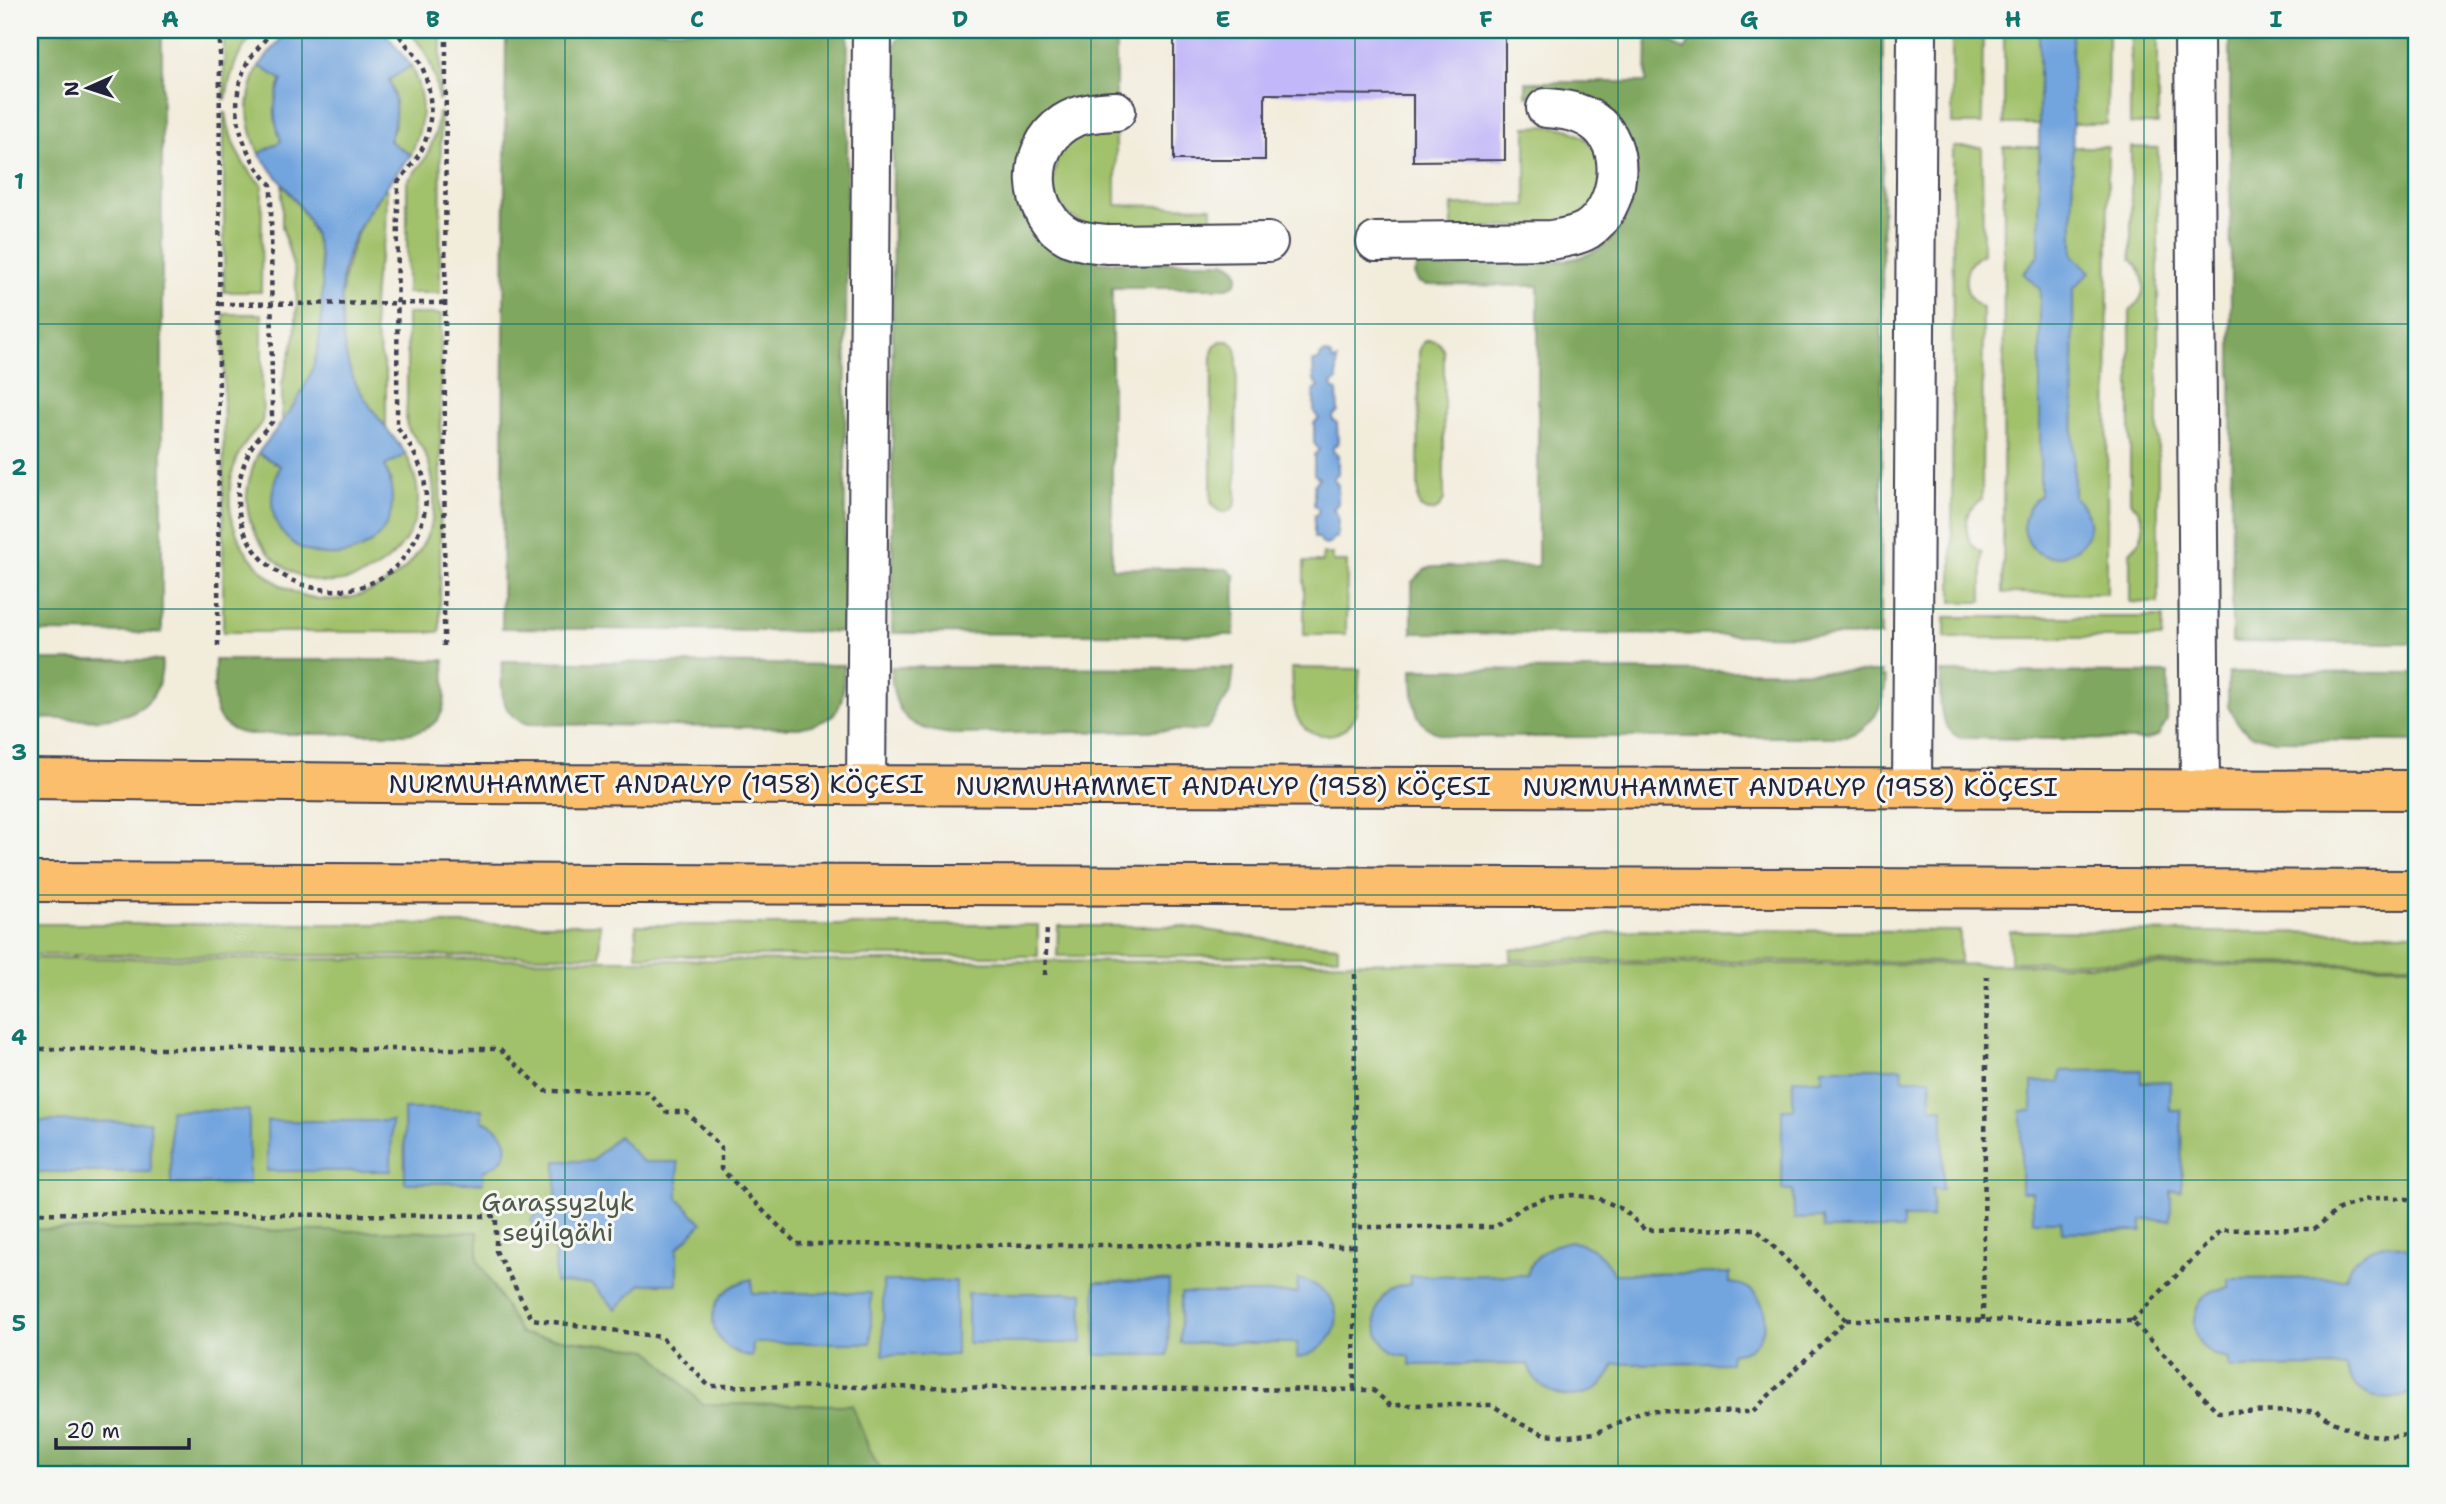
<svg xmlns="http://www.w3.org/2000/svg" width="2446" height="1504" font-family="'Shantell Sans',sans-serif">
<rect width="100%" height="100%" fill="#f6f6f2"/>
<filter id="ink" filterUnits="userSpaceOnUse"><feTurbulence type="fractalNoise" baseFrequency=".0143" numOctaves="2"/><feDisplacementMap in="SourceGraphic" scale="14" xChannelSelector="R" yChannelSelector="G"/><feConvolveMatrix kernelMatrix="1 2 1 2 8 2 1 2 1" color-interpolation-filters="sRGB"/></filter>
<filter id="wash" filterUnits="userSpaceOnUse"><feTurbulence type="fractalNoise" baseFrequency=".00686" numOctaves="4" result="noise"/><feDisplacementMap in="SourceGraphic" scale="28" xChannelSelector="R" yChannelSelector="G"/><feGaussianBlur stdDeviation="1.57" result="paint"/><feColorMatrix in="noise" values="0 0 0 0 0 0 0 0 0 0 0 0 0 0 0 0 0 1.4 0 .05"/><feComposite in="paint" operator="in"/></filter>
<g filter="url(#wash)">
<rect width="100%" height="100%" fill="#f2ecdb"/>
<!-- green -->
<path fill="#a1c16a" stroke="#627252" stroke-width="2" d="M224,30H259C238,48 230,73 226,99H224Z
M407,30H441L440,100H438C436,74 427,48 407,30Z
M1952,30H1983L1982,124H1952Z
M2004,30H2108L2107,124H2004Z
M2131,30H2158V124H2130Z
M259,66L282,79C273,100 273,120 282,141L259,154C245,121 244,99 259,66Z
M411,66C426,100 425,121 411,155L389,141L395,126L389,80Z
M224,113H226C230,141 240,166 262,185L261,292H224Z
M438,113H441L440,293H407V182L427,156L436,132Z
M1553,126L1570,130L1585,138L1596,152L1602,168L1596,202L1570,224L1452,229V205H1526V127Z
M1116,127V205L1212,207V228L1084,224L1069,215L1058,202L1052,186L1058,152L1084,130Z
M1953,147H1982L1983,254C1959,264 1961,298 1983,309L1982,499C1963,510 1960,542 1982,552V602H1952Z
M2004,147H2108L2107,594L2003,593Z
M2131,147L2158,148V603L2130,602V552C2147,537 2148,517 2130,501V310C2149,296 2147,274 2131,259Z
M282,184C294,198 305,213 312,229C321,251 323,274 322,298C322,347 315,383 282,422V384L295,336L297,305L295,273L282,226Z
M387,186L386,234L375,277L373,305L375,332L386,375V427C375,414 363,399 355,383C326,320 343,238 387,186Z
M224,314H262C262,341 262,367 262,394C262,402 264,414 262,421C260,427 250,435 246,442C230,464 226,497 233,523C243,557 271,586 305,596C368,614 439,561 434,494C433,476 429,458 419,443C416,438 409,432 407,426C405,419 407,407 407,399C407,371 407,343 407,314H441L440,632H223Z
M1427,340C1437,340 1441,343 1444,352V499C1440,508 1437,511 1427,511L1420,507L1418,499L1419,352L1422,344Z
M1221,341H1229L1235,346L1237,353L1236,500C1232,517 1217,515 1211,501L1212,353L1214,346Z
M258,453L280,466C269,492 272,517 289,539L391,481L385,466L406,454C412,467 417,480 418,494C420,541 379,579 334,582C288,585 244,541 247,494C248,479 253,467 258,453Z
M1323,554H1332L1333,562H1347L1346,635H1304V562H1322Z
M1945,617H2163L2162,638H1945Z
M1291,668L1360,669C1358,684 1360,704 1354,718C1343,741 1307,741 1297,717C1291,703 1292,683 1291,668Z
M30,924H600V956L30,955Z
M636,925H1038V956H636Z
M1058,926H1180L1272,940L1338,946V957L1057,956Z
M1638,930L1960,931V962L1511,960V950C1554,945 1595,933 1638,930Z
M2010,931L2416,933V964L2010,962Z
M30,958L2416,966V1474H30Z"/>
<!-- forest -->
<path fill="#80a75e" stroke="#51644c" stroke-width="2" d="M30,30H162V633L30,632Z
M506,30H848L844,632L502,628Z
M907,30H1116V97L1019,167L1099,262H1227C1241,268 1242,283 1227,288H1112V568L1227,569L1235,576L1234,635L892,633L893,51L896,42Z
M1696,30H1883L1881,636L1412,633V582L1424,570L1431,567L1538,566V286L1425,285L1418,282L1414,274L1417,266L1425,263C1454,263 1483,262 1512,262C1533,261 1556,263 1577,258C1621,246 1636,207 1635,166L1553,97L1526,96V82H1646L1647,36H1658L1685,50Z
M2230,30H2416V643L2232,642Z
M30,660H162C163,735 81,718 30,718Z
M215,660H444C445,698 453,728 405,734H247C205,727 215,694 215,660Z
M502,661L844,665C843,708 843,719 799,728L528,724C498,716 501,686 502,661Z
M891,667L1234,668L1231,691L1206,730L956,734C908,731 892,715 891,667Z
M1412,669L1882,672L1881,677H1886C1885,706 1873,728 1845,737H1458C1412,734 1413,707 1412,669Z
M1941,672L2168,673L2167,720L2158,736L2144,740L1960,738C1935,726 1941,695 1941,672Z
M2228,672L2416,673V741L2275,740L2252,735L2240,726L2228,707Z
M30,1229L478,1232V1260L521,1334L649,1350L702,1404L852,1405L868,1446L882,1474H30Z"/>
<!-- water -->
<path fill="#72a4de" stroke="#4a638c" stroke-width="2" d="M288,30H383L411,66L389,80C398,102 397,119 389,141L411,155C382,192 348,230 342,279C341,292 342,305 342,317C342,338 346,365 356,384C370,409 389,431 406,454L385,466C431,586 231,584 280,466L258,453C306,392 322,372 322,293C323,270 320,245 310,224C297,198 276,177 259,154L281,141C273,118 272,102 282,80L259,66Z
M2039,30H2072L2073,255L2090,272L2073,289L2074,497C2123,538 2040,587 2025,533C2021,517 2029,505 2040,495V289L2023,273L2039,255Z
M1326,353L1331,356L1333,361L1337,360V380L1332,384L1333,388L1337,391L1338,412L1333,416V420L1337,423L1338,443L1333,447V451L1338,455V474L1333,478L1338,485V504L1333,509L1338,516L1337,538H1333L1331,543L1326,545L1321,543L1319,538H1314V516L1318,513V508L1314,505V485L1319,478L1314,474V455L1319,450L1314,443V423L1319,419L1314,412V391L1319,387L1314,380L1313,361H1319L1321,355Z
M1822,1068H1902L1903,1079H1931V1108H1943V1189H1932V1218H1903V1229H1823L1822,1218L1794,1219L1793,1190H1782V1109H1793V1079L1822,1080Z
M2141,1070V1082L2170,1081V1110H2181L2182,1191H2171V1220H2142V1231L2062,1232L2061,1221H2033L2032,1192H2021V1111H2032V1082H2060L2061,1071Z
M404,1109H482V1121C514,1131 515,1161 483,1171V1183H405Z
M170,1110H249V1184H171Z
M30,1121L150,1122L151,1172H30Z
M267,1121H392L391,1171H267Z
M618,1136L643,1162H678V1198L702,1223L677,1249V1284H641L616,1309L591,1284L555,1283V1247L530,1221L556,1196V1161H592Z
M1570,1241C1591,1246 1605,1254 1613,1274L1730,1273V1283C1735,1284 1741,1284 1746,1287C1771,1299 1771,1337 1747,1350C1742,1352 1736,1353 1731,1354L1730,1363L1614,1364C1603,1406 1539,1407 1528,1364L1410,1365V1356C1405,1355 1399,1355 1394,1352C1370,1339 1369,1301 1394,1288C1399,1286 1405,1285 1410,1284V1276L1527,1275C1533,1254 1550,1245 1570,1241Z
M2388,1244L2405,1247L2416,1255V1390C2391,1407 2354,1399 2346,1367L2229,1368V1359C2224,1358 2217,1357 2213,1355C2188,1342 2187,1304 2213,1291C2217,1289 2224,1289 2229,1287L2228,1279L2346,1278C2350,1257 2369,1248 2388,1244Z
M752,1279V1293H871V1343H753L752,1357C700,1348 700,1290 752,1279Z
M1298,1279C1350,1290 1349,1347 1297,1358V1343H1180L1181,1293H1297Z
M883,1281H956V1355H883Z
M1169,1281L1168,1355H1096L1095,1282Z
M968,1293H1083L1082,1343H968Z"/>
<g id="blocks">
<!-- building -->
<path fill="#c2b7f8" d="M1174,30H1505V160L1413,161V95L1265,94V160H1174Z"/>
</g>
</g>
<g filter="url(#ink)">
<use href="#blocks" fill-opacity="0" stroke="#414053" stroke-width="2"/>
<g fill="none" stroke-linecap="round" stroke-linejoin="round">
<defs>
<path id="minor" d="M2194,30L2200,788
M1116,111C1097,112 1079,113 1064,123C1024,149 1027,216 1070,237C1082,242 1095,243 1107,244L1268,242
M1376,242L1551,240C1563,238 1577,236 1587,230C1621,208 1629,144 1593,121C1579,111 1562,109 1546,108
M866,785L872,30
M1912,787L1917,30"/>
<path id="major" d="M30,779L472,784L2416,790
M30,882L2416,890"/>
</defs>
<!-- minor casing -->
<use href="#minor" stroke="#414053" stroke-width="42"/>
<!-- major casing -->
<use href="#major" stroke="#414053" stroke-width="42"/>
<!-- path -->
<path stroke="#414053" stroke-width="4.5" stroke-dasharray="5 5" stroke-linecap="butt" d="M272,30C266,40 256,49 249,60C225,102 240,152 271,185L272,422C264,431 254,441 249,452C192,574 371,649 419,531C435,490 421,459 397,427L398,182C405,174 412,165 418,156C435,130 434,88 419,61C413,50 401,41 397,30
M219,304L446,303
M218,646L220,30
M444,646L446,30
M1045,975L1047,927
M30,1049H499L545,1091L648,1092L666,1112H687L721,1147V1169L797,1244L1355,1246
M30,1213L496,1216V1251L532,1319L661,1337L709,1386L1373,1390L1390,1405H1492L1521,1424L1544,1434L1569,1436L1596,1433L1642,1411L1752,1412L1846,1320L1756,1229L1645,1230L1624,1210L1598,1198L1572,1195L1546,1198L1523,1207L1495,1227H1354
M1846,1320L2132,1321L2218,1412L2316,1411L2333,1422L2362,1434L2390,1437L2416,1434
M1983,1320L1987,976
M2132,1321L2221,1230L2314,1229L2339,1209L2368,1199L2390,1197L2416,1200
M1354,1389L1355,974"/>
<!-- minor -->
<use href="#minor" stroke="#fff" stroke-width="38"/>
<!-- major -->
<use href="#major" stroke="#fabe6d" stroke-width="38"/>
</g>
</g>
<!-- grid -->
<path fill="none" stroke="#0f766e" stroke-width="2" stroke-opacity="0.55" d="M302,30V1474M565,30V1474M828,30V1474M1091,30V1474M1355,30V1474M1618,30V1474M1881,30V1474M2144,30V1474M30,324H2416M30,609H2416M30,895H2416M30,1180H2416"/>
<g text-anchor="middle" stroke-width="6" stroke-linejoin="round" paint-order="stroke">
<!-- street labels -->
<g font-size="26" fill="#22223b" stroke="#f6f6f2">
<text x="656" y="793">NURMUHAMMET ANDALYP (1958) KÖÇESI</text>
<text x="1223" y="795">NURMUHAMMET ANDALYP (1958) KÖÇESI</text>
<text x="1790" y="796">NURMUHAMMET ANDALYP (1958) KÖÇESI</text>
</g>
<!-- park labels -->
<g font-size="26" fill="#4e5a4b" stroke="#f6f6f2">
<text x="558" y="1211">Garaşsyzlyk<tspan x="558" dy="30">seýilgähi</tspan></text>
</g>
</g>
<!-- margin -->
<rect width="2446" height="1504" fill="none" stroke="#f6f6f2" stroke-width="77"/>
<!-- north arrow -->
<g transform="translate(88 88) rotate(267)" stroke="#f6f6f2" stroke-width="5" paint-order="stroke">
<path d="M0-5L12 26L0 18L-12 26Z" fill="#22223b"/>
<text y="-10" font-size="19" font-weight="bold" text-anchor="middle" fill="#22223b">N</text>
</g>
<!-- scale -->
<path d="M56 1438v10h133v-10" fill="none" stroke="#22223b" stroke-width="3.5"/>
<text x="66" y="1438" font-size="21" fill="#22223b" stroke="#f6f6f2" stroke-width="5" paint-order="stroke">20 m</text>
<rect x="38" y="38" width="2370" height="1428" fill="none" stroke="#0f766e" stroke-width="2.5"/>
<g font-size="23" text-anchor="middle" font-weight="bold" fill="#0f766e">
<text x="170" y="27">A</text>
<text x="433" y="27">B</text>
<text x="697" y="27">C</text>
<text x="960" y="27">D</text>
<text x="1223" y="27">E</text>
<text x="1486" y="27">F</text>
<text x="1749" y="27">G</text>
<text x="2013" y="27">H</text>
<text x="2276" y="27">I</text>
<text x="19" y="189">1</text>
<text x="19" y="475">2</text>
<text x="19" y="760">3</text>
<text x="19" y="1045">4</text>
<text x="19" y="1331">5</text>
</g>
</svg>
